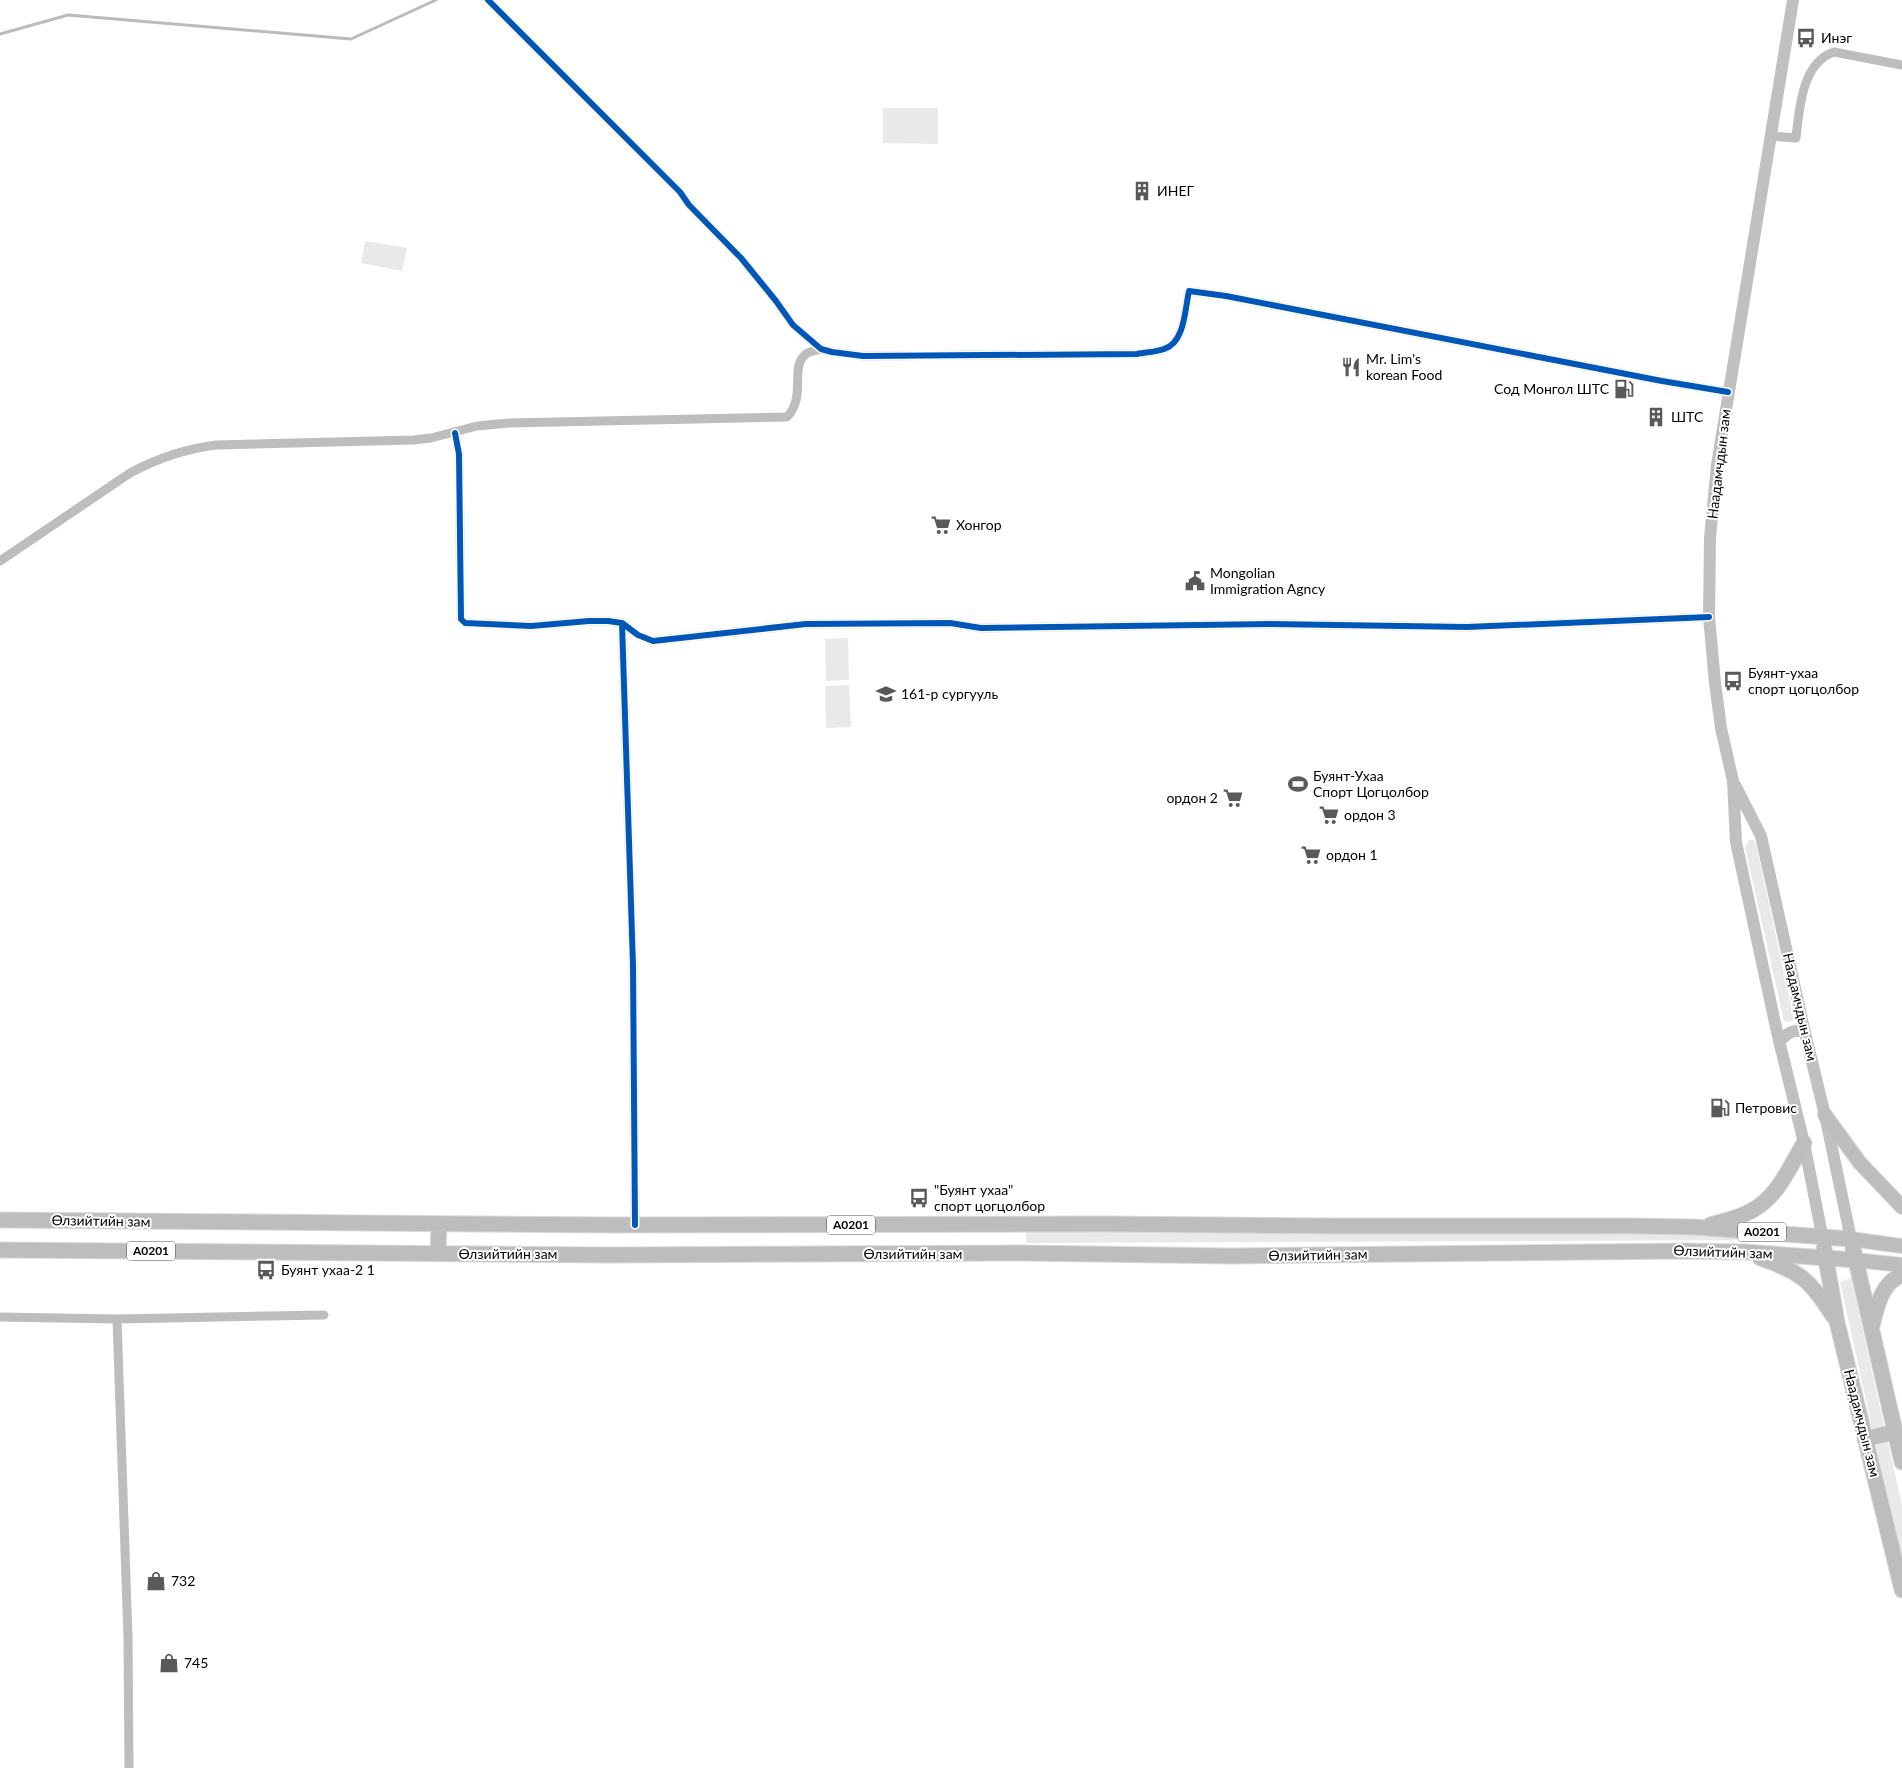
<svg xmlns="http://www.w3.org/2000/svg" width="1902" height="1768" font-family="Lato,sans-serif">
<rect width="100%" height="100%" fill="#fff"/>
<!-- green -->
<path fill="#e9e9e9" d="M883,108H938V144L883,143Z
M365,241L407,248L402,271L361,263Z
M848,638L849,680L826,681L825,639Z
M849,685L851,727L826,728L825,686Z
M1749,840H1754L1756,844L1794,1019L1790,1022L1784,1021L1745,848Z
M1026,1231L1730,1235L1766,1240L1026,1243Z
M1851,1278L1885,1430L1873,1432L1840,1282Z
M1880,1443H1888L1902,1505V1558L1876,1447Z"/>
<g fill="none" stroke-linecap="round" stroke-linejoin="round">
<!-- stream -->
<path stroke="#bbb" stroke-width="3" d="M0,34L68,15L351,39L436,0"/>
<defs>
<path id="primary" d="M1825,1115L1860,1163L1902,1207
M1851,1239L1902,1246
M1855,1260L1902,1265"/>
<path id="trunk" d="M0,1220L612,1225L1104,1224L1334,1226H1631L1694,1227L1851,1239L1902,1462
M1710,1225C1723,1221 1739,1218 1751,1211C1778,1197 1789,1168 1804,1143
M1824,1248L1837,1322L1902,1590
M0,1250L608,1255L1021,1253L1232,1256L1681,1251L1745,1252L1855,1260
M438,1254L439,1224
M1760,1258C1801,1272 1810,1280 1833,1316
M1872,1326C1877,1307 1881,1283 1902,1275
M1865,1439L1895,1432"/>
</defs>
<!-- primary casing -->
<use href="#primary" stroke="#dbdbdb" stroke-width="16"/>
<!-- trunk casing -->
<use href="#trunk" stroke="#dbdbdb" stroke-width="17"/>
<!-- minor -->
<path stroke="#bdbdbd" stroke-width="9" d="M488,0L680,192L689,205L741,258L776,301L793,325L821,349L832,352L863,356L1137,354C1146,352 1156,352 1164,349C1185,343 1185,308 1189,291L1226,296L1662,381L1728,392
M1770,136L1796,138C1799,110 1802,62 1834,52L1902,65
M455,433L459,454L461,619L465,623L531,626L589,621H608L622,623L638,635L653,641L806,624L950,623L981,628L1271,624L1467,627L1709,617
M0,561L130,473C158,458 184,449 216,445L413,440L431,438L477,426L509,423L787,417C807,396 789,367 806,354C810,351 817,350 821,349
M622,623L633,966L635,1225
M0,1317L117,1319L128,1637L129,1768
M117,1319L324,1315"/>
<!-- secondary -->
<path stroke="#c0c0c0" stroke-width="12" d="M1793,0L1717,465L1710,538L1709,617L1715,683L1721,728L1733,781L1736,842L1777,1032L1804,1143L1822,1235
M1735,785L1761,836L1805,1033L1825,1115L1851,1239
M1779,1042C1787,1033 1794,1028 1805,1033"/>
<!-- primary -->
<use href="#primary" stroke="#bdbdbd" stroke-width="14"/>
<!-- trunk -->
<use href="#trunk" stroke="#bdbdbd" stroke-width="15"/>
<defs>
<path id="cycleway" d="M488,0L680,192L689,205L741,258L776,301L793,325L821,349L832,352L863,356L1137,354C1146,352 1156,352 1164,349C1185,343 1185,308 1189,291L1226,296L1662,381L1728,392
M455,433L459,454L461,619L465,623L531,626L589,621H608L622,623L638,635L653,641L806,624L950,623L981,628L1271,624L1467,627L1709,617
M622,623L633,966L635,1225"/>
</defs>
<!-- cycleway casing -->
<use href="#cycleway" stroke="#fff" stroke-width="9"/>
<!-- cycleway -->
<use href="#cycleway" stroke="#0057b8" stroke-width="6"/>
</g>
<!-- icons -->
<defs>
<symbol id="bus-bare" viewBox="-9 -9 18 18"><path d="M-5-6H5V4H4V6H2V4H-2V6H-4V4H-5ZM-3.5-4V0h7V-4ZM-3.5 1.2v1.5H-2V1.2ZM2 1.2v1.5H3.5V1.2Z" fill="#595959" stroke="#fff" stroke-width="2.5" paint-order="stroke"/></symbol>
<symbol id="building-bare" viewBox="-9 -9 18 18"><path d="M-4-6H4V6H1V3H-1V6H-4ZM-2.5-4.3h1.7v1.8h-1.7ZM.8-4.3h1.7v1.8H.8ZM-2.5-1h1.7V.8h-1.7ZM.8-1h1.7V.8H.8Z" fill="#595959" stroke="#fff" stroke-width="2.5" paint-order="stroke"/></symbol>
<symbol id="restaurant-bare" viewBox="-9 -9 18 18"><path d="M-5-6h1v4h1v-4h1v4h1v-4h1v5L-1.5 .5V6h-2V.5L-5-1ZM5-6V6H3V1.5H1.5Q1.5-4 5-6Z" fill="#595959" stroke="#fff" stroke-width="2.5" paint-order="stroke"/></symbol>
<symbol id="fuel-bare" viewBox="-9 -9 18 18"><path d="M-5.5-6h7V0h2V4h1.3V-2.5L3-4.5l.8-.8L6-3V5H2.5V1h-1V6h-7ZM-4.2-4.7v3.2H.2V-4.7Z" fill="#595959" stroke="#fff" stroke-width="2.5" paint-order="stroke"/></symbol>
<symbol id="supermarket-bare" viewBox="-9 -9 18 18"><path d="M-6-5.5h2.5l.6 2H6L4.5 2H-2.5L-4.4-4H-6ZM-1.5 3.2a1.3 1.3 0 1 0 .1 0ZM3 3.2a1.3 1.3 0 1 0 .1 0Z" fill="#595959" stroke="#fff" stroke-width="2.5" paint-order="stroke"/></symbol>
<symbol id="civic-bare" viewBox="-9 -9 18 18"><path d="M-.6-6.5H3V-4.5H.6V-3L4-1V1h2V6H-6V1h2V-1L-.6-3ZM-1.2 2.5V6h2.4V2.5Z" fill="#595959" stroke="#fff" stroke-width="2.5" paint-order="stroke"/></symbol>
<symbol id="school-bare" viewBox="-9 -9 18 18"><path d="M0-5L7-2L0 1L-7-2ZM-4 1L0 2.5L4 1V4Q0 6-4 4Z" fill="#595959" stroke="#fff" stroke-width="2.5" paint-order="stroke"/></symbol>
<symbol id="stadium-bare" viewBox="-9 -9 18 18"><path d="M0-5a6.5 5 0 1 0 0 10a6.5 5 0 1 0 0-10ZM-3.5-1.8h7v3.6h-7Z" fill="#595959" stroke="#fff" stroke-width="2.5" paint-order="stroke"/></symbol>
<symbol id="shop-bare" viewBox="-9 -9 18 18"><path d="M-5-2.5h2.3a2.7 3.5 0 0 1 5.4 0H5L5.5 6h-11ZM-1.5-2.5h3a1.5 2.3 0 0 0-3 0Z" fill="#595959" stroke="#fff" stroke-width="2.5" paint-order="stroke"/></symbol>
</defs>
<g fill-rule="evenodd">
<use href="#bus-bare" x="1792" y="24" width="28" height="28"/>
<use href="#building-bare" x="1128" y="177" width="28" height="28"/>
<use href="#restaurant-bare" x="1337" y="353" width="28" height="28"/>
<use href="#fuel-bare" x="1610" y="375" width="28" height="28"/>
<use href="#building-bare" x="1642" y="403" width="28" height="28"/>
<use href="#supermarket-bare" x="927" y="511" width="28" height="28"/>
<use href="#civic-bare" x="1181" y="567" width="28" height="28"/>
<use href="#bus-bare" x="1719" y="667" width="28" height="28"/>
<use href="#school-bare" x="872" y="680" width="28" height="28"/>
<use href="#stadium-bare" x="1284" y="770" width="28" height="28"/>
<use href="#supermarket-bare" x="1219" y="784" width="28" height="28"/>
<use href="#supermarket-bare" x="1315" y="801" width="28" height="28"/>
<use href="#supermarket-bare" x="1297" y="841" width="28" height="28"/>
<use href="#fuel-bare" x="1706" y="1094" width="28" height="28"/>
<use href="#bus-bare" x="905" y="1184" width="28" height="28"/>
<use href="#bus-bare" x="252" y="1256" width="28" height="28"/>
<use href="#shop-bare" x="142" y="1567" width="28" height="28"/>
<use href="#shop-bare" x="155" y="1649" width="28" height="28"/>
</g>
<g text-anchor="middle" stroke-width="4" stroke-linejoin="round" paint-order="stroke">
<!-- shield labels -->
<g fill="#fff" stroke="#4c4c4c" stroke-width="1">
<rect x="827" y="1215.5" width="48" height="19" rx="4"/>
<rect x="1738" y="1222.5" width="48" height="19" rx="4"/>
<rect x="127" y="1241.5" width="48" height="19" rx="4"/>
</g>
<g font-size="12" font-weight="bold" fill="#000">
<text x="851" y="1229">A0201</text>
<text x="1762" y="1236">A0201</text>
<text x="151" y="1255">A0201</text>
</g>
<!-- poi labels -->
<g font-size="14" fill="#000" stroke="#fff" text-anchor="start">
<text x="1821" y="43">Инэг</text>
<text x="1157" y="196">ИНЕГ</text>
<text x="1366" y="364">Mr. Lim's<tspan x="1366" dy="16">korean Food</tspan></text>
<text x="1609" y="394" text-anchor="end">Сод Монгол ШТС</text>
<text x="1671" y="422">ШТС</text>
<text x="956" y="530">Хонгор</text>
<text x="1210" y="578">Mongolian<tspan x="1210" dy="16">Immigration Agncy</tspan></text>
<text x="1748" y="678">Буянт-ухаа<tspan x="1748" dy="16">спорт цогцолбор</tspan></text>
<text x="901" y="699">161-р сургууль</text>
<text x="1313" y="781">Буянт-Ухаа<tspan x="1313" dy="16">Спорт Цогцолбор</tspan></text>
<text x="1218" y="803" text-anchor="end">ордон 2</text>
<text x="1344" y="820">ордон 3</text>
<text x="1326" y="860">ордон 1</text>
<text x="1735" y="1113">Петровис</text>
<text x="934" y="1195">"Буянт ухаа"<tspan x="934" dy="16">спорт цогцолбор</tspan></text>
<text x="281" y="1275">Буянт ухаа-2 1</text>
<text x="171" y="1586">732</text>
<text x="184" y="1668">745</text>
</g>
<!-- street labels -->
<g font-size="14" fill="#000" stroke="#fff">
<text transform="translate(1719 464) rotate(-83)" y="5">Наадамчдын зам</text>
<text transform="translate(1800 1007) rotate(77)" y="5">Наадамчдын зам</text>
<text transform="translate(101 1221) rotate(1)" y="5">Өлзийтийн зам</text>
<text transform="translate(1723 1252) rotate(2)" y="5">Өлзийтийн зам</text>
<text x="508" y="1259">Өлзийтийн зам</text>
<text x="913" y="1259">Өлзийтийн зам</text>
<text transform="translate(1318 1255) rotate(-1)" y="5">Өлзийтийн зам</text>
<text transform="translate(1862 1423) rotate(76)" y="5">Наадамчдын зам</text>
</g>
</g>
</svg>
